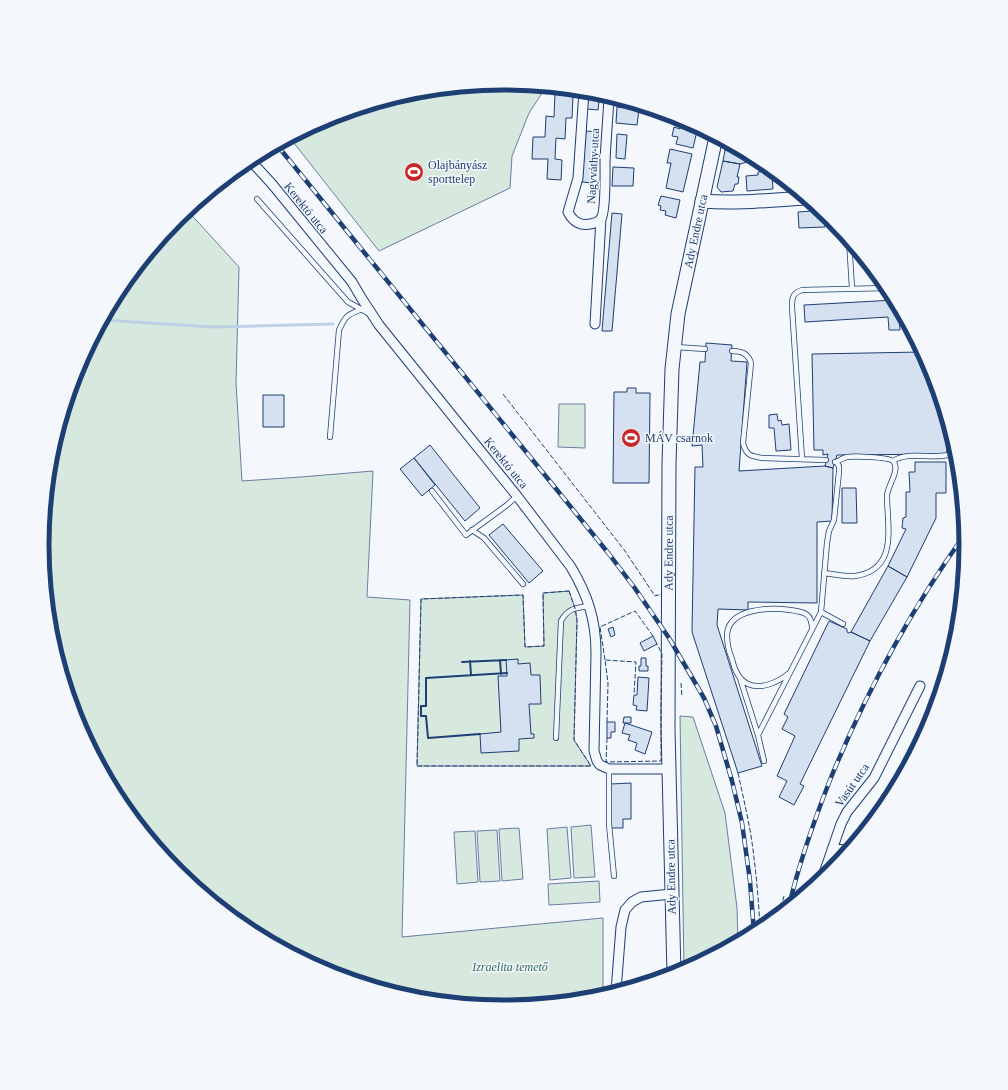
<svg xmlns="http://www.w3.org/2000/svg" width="1008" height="1090" font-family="'Times New Roman',serif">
<rect width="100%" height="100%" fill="#f4f7fb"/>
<!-- green -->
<path fill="#d7e8df" stroke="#687fa3" d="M504,83L546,87L529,113L512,156L510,188L379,251L290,138L327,118L414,92Z
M187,210L239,267L236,383L242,481L301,477L373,471L367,597L410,600L402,937L603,918V995L594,998L504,1007L414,998L327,972L247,929L177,872L120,801L94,753L77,722L51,635L42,545L51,455L77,368L120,288L177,218Z
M559,404H585V448L558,447Z
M569,591L575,608L577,620L574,740L591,766H417L421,599L523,595L525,647L544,646L543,593Z
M680,716L693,717L725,813L737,908L738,941L684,970Z
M591,825L595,877L574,878L571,827Z
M567,827L571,878L550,880L547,829Z
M519,828L523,879L502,881L499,829Z
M497,830L500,881L480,882L477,831Z
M475,831L478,882L457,884L454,832Z
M599,881L600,902L549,905L548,884Z"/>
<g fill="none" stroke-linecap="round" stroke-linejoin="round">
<!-- stream -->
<path stroke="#bed0e5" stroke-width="3" d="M103,320L212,327L333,324"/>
</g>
<!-- building -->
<path fill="#d5e0f0" stroke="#1d3f73" d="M589,91L600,93L598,110L587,109Z
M555,93L573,95L572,118H566L565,139L556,138L555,159L562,160L561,180L547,179L548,159H532L533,137H545L546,116L554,117Z
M627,102L649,109V110L639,109L637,125L616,123L617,107L626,108Z
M682,122L692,124L698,127L693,148L676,144L678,137L672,136L674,127L680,129Z
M586,131L597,132L592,183L582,182Z
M617,134L627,135L625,159L616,158Z
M727,143L760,160V162H747L746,155L725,150Z
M670,149L692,154L683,192L666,188L671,163H667Z
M725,150L746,155L747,162L740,164L723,161Z
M723,161L740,164L737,177H739L738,184H735L733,191L721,192L717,187Z
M613,167L634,168L633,186H612Z
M769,171V175H772L773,189L747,191L746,176L758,175V172Z
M783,179L794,188L784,189Z
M661,196L680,200L676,218L665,215L666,211L660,210L661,206L658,205Z
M813,206H816L824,213L825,227L799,228L798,212L813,211Z
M612,213L622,214L612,331H602Z
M876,273L886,286H877Z
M895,300L903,317H899L900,330H889L888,317L805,322L804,305Z
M706,343L732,345L731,361L747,362L739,471L825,466L833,468L832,521L817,522V603L748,602V610L718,609L717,625L762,766L738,773L692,632L695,467H703L702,445L692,446L700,362H705Z
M922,352L931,368L946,418L947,454L837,455L833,468L825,466L828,454L823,455V450H814L812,354Z
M627,388H636V393H650L649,483H613L614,392H627Z
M263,395H284V427H263Z
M777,414L778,421L781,420L782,425L789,424L791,450L776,451L774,428H769V415Z
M430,445L480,508L465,521L414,458Z
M414,458L435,485L422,496L400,469Z
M915,462H946V493H936V518L907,577L888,566L906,529L902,528L903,518L906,517V492H910L909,472H915Z
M842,488H856L857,523H842Z
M960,488L962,502L955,500Z
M503,524L543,571L529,583L489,535Z
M888,566L907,577L870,641L851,632Z
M829,621L847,629V632L849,633L851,632L870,641L800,784L804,786L794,805L779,797L787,781L777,776L795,736L782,729L788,717L784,714Z
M613,627L615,635L611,637L608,629Z
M653,636L657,644L644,651L640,643Z
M641,658H646V666H648V671H639V666H641Z
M518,659V664L530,663L531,675H540L541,704H529L531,734H534V738L519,739V751L481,753L480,734L501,732L498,676H507L506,660Z
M638,677L649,678L647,711L636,710L637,706L633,705L634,695H637Z
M624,717H631V723H623Z
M607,722H615V732H611V738H607Z
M625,723L652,732L645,754L635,750L637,743L628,740L630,735L622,733Z
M631,783V819H623V828H611V784Z"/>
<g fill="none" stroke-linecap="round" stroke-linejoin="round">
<defs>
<path id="lane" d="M257,199L348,302L368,313
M849,240L852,288
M676,347L705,349
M732,351C741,351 748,353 751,363L743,443C746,455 750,456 762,458L826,460
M330,437L339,330C346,315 347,315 362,309
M802,459L792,307C792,299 792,293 802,290L888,288
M893,461C909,451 930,459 948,455L951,450V434
M432,491L466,535L507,505L517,496
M472,530L484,538L523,584
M824,573C833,574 846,577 855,576C899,570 887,526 887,496C887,486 901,470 893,461C888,457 854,456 847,457C843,458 840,460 836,462
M821,612L843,624
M788,674C778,682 761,690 748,684C739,680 734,668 732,659C729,652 727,644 727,635C728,608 771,607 790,610C804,612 812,613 812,629
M740,678L758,735L764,761
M758,735L821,612L827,543L829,531L834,520L839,472V466L836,462H835
M556,738L561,621C568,608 576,608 589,606
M609,769V824L614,876"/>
<path id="street" d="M584,91L578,178L568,212C571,218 574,222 581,224C587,225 597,224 601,219C606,211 605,172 605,161C606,139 608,118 609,97
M250,160L272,184L352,282L362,299L379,325L517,496L571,567C588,596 596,620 596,653L594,751L597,761L600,765L609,769H669
M595,324L601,218
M832,849L849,850
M822,879L841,824L847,812L874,778L920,686
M616,991L621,927L625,910L632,902L641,897L672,894"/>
<g id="secondary">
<path d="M702,201C737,204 772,200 806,198"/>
<path id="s1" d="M674,974L668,729L669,463L672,369L678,314L716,137"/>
</g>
</defs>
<!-- lane casing -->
<use href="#lane" stroke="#1d3f73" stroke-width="6"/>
<!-- street casing -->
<use href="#street" stroke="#1d3f73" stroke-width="11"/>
<!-- secondary casing -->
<use href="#secondary" stroke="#1d3f73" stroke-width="15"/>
<!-- lane -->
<use href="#lane" stroke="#f4f7fb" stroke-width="4.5"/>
<!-- street -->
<use href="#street" stroke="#f4f7fb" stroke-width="9"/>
<!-- secondary -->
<use href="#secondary" stroke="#f4f7fb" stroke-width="13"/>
<defs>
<path id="rail" d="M277,145L609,554L634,587L669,638L704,698L716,726L732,781L742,823L750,881L754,933
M789,906C799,863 814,821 830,780C866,692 910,611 965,534"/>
</defs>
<!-- rail casing -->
<use href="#rail" stroke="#1d3f73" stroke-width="4.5"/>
<!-- rail -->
<use href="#rail" stroke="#f4f7fb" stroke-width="3" stroke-dasharray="9" stroke-linecap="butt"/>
<!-- fence -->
<path stroke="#1d3f73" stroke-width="1" stroke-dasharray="5 2" stroke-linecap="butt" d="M503,394L625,551L655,596L661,594
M569,591L575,608L577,620L574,740L591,766H417L421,599L523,595L525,647L544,646L543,593Z
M605,660L600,627L635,611L653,636
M681,683L682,697
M607,722L608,683L605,660L636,662L634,694
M607,738L606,762L661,761V709L662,654L657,644
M738,773C744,801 751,829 754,858C757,882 759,906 760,929
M779,914L784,896"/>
<!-- wall -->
<path stroke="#1d3f73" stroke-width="2" d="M500,660L501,674
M470,661L471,675
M462,662L506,660
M480,734L428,738L426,716H421V706H426V678L507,673"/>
</g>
<!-- icons -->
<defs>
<symbol id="stadium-disc" viewBox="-11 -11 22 22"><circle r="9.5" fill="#c62828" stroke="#f4f7fb"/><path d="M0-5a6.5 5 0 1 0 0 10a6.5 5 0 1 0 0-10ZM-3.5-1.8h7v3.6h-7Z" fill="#fff"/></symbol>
</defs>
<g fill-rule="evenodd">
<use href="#stadium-disc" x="403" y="161" width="22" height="22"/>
<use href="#stadium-disc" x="620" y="427" width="22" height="22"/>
</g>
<g text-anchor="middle" stroke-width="3" stroke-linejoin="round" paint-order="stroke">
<!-- poi labels -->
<g font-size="12" fill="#1d3f73" stroke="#f4f7fb" text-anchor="start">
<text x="428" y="169">Olajbányász<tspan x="428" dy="14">sporttelep</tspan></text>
<text x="645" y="442">MÁV csarnok</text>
</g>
<!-- street labels -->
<g font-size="12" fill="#1d3f73" stroke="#f4f7fb">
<text transform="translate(593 166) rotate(-87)" y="4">Nagyváthy utca</text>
<text transform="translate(306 208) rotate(51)" y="4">Kerektó utca</text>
<text dy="4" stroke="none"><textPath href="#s1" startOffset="745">Ady Endre utca</textPath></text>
<text transform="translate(506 463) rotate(51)" y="4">Kerektó utca</text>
<text dy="4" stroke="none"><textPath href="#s1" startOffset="421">Ady Endre utca</textPath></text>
<text transform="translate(852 785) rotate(-55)" y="4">Vasút utca</text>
<text transform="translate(671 877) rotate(-91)" y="4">Ady Endre utca</text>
</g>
<!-- park labels -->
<g font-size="12" font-style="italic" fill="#2c6c60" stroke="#f4f7fb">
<text x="510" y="971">Izraelita temető</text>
</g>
</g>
<!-- crop -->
<path d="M0 0H1008V1090H0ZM49 545a455 455 0 1 1 910 0a455 455 0 1 1-910 0Z" fill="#f4f7fb" fill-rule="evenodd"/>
<path fill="none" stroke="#1d3f73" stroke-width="5" d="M49 545a455 455 0 1 1 910 0a455 455 0 1 1-910 0Z"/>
</svg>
